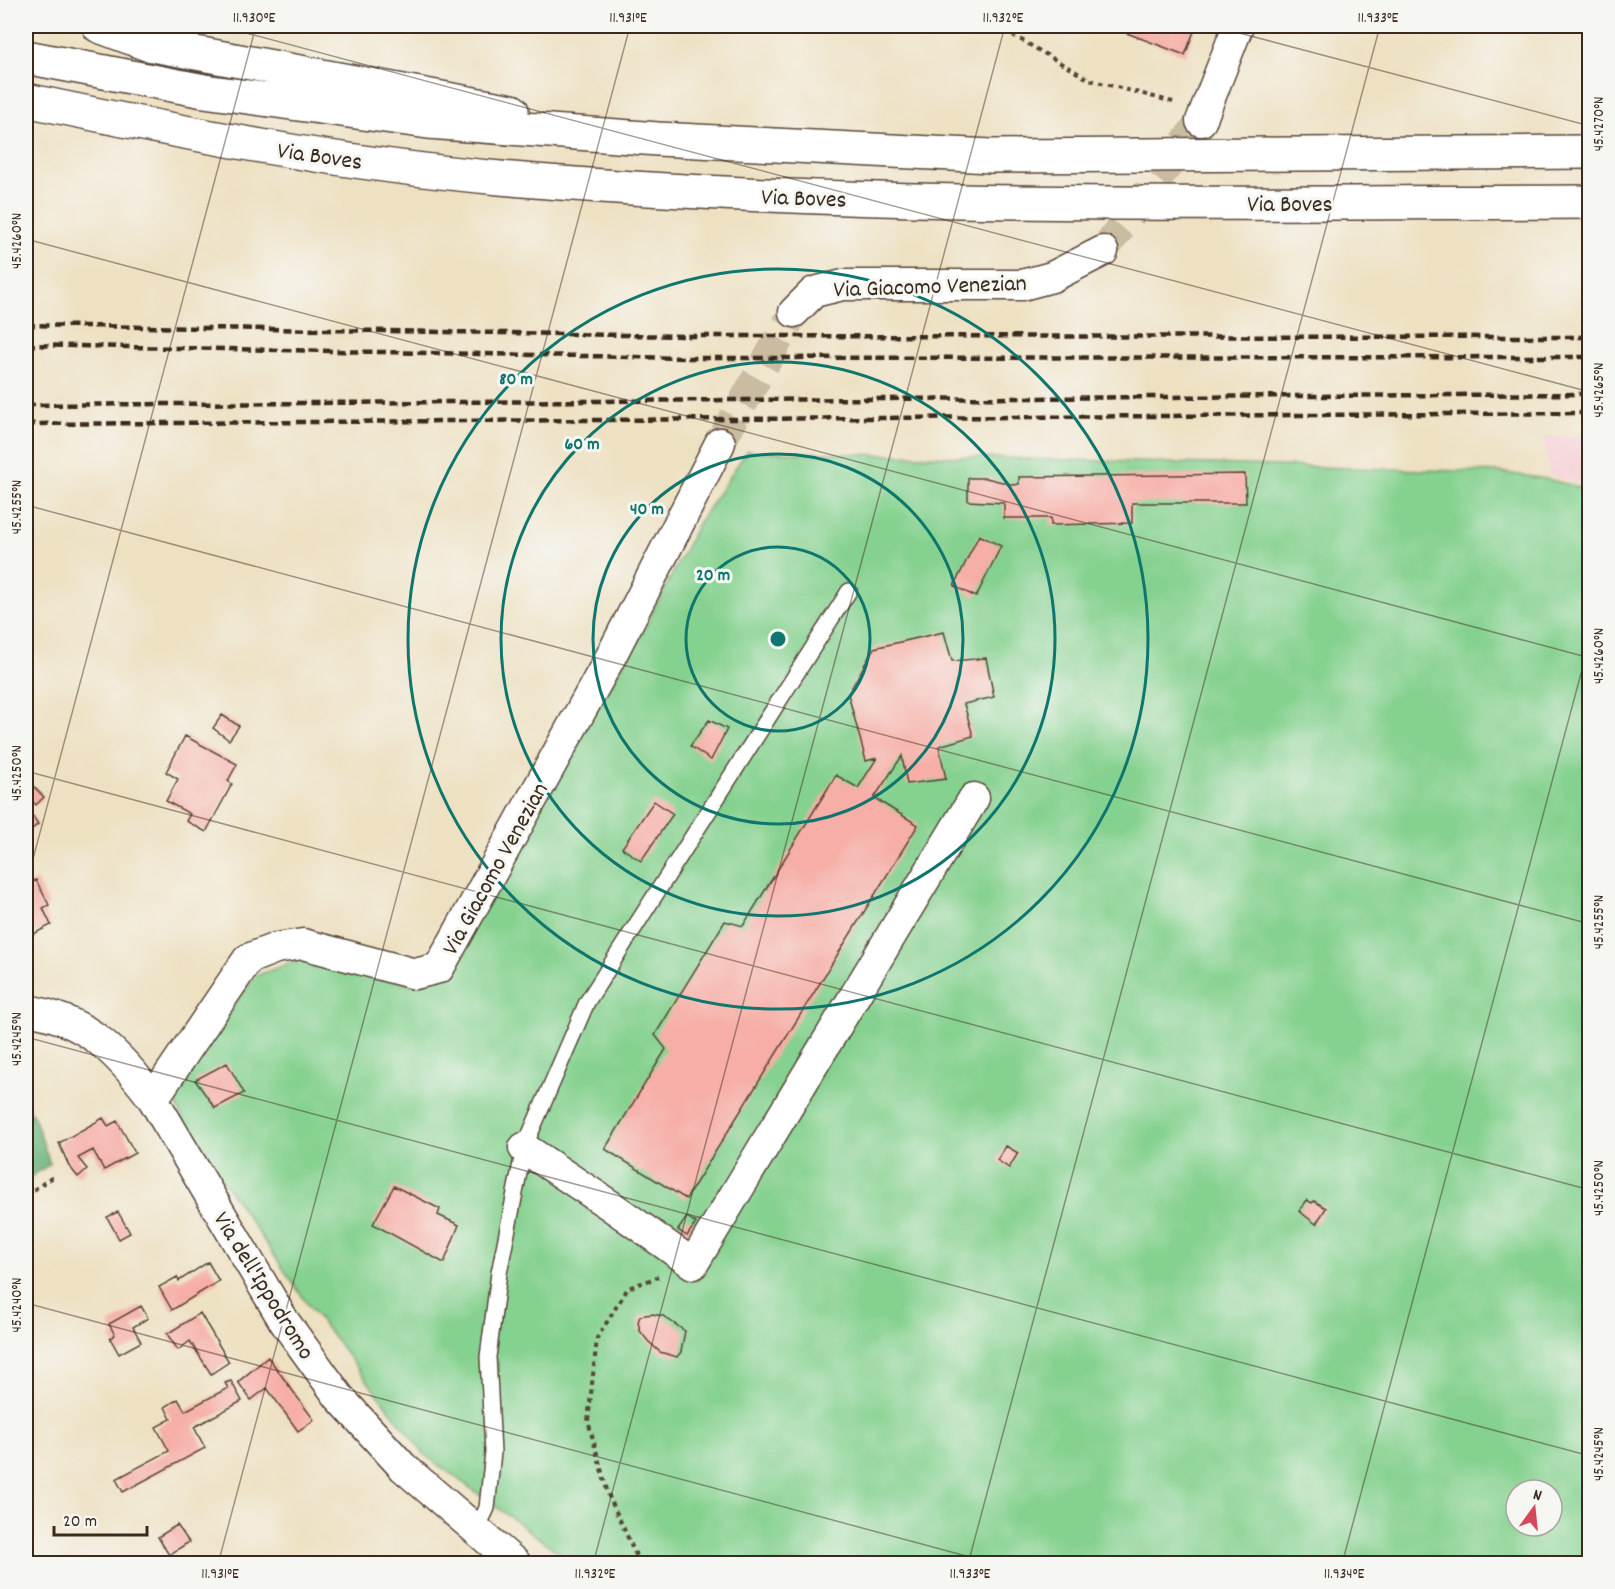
<svg xmlns="http://www.w3.org/2000/svg" width="1615" height="1589" font-family="Dekko,sans-serif">
<rect width="100%" height="100%" fill="#f6f6f2"/>
<filter id="ink" filterUnits="userSpaceOnUse"><feTurbulence type="fractalNoise" baseFrequency=".0167" numOctaves="2"/><feDisplacementMap in="SourceGraphic" scale="12" xChannelSelector="R" yChannelSelector="G"/><feConvolveMatrix kernelMatrix="1 2 1 2 8 2 1 2 1" color-interpolation-filters="sRGB"/></filter>
<filter id="wash" filterUnits="userSpaceOnUse"><feTurbulence type="fractalNoise" baseFrequency=".008" numOctaves="4" result="noise"/><feDisplacementMap in="SourceGraphic" scale="24" xChannelSelector="R" yChannelSelector="G"/><feGaussianBlur stdDeviation="1.35" result="paint"/><feColorMatrix in="noise" values="0 0 0 0 0 0 0 0 0 0 0 0 0 0 0 0 0 1.4 0 .05"/><feComposite in="paint" operator="in"/></filter>
<g filter="url(#wash)">
<rect width="100%" height="100%" fill="#eee1c2"/>
<!-- built -->
<path fill="#f6cfd6" d="M1544,436H1589V486L1549,475Z"/>
<!-- green -->
<path fill="#85d18f" stroke="#607e56" stroke-width="1.5" fill-rule="evenodd" d="M747,451L1499,472L1547,479L1589,490V1563H569L565,1557L425,1455L306,1302L188,1130L172,1094L255,976L305,957L411,984L576,742L641,635L698,524ZM1516,1490H1552V1526H1516Z"/>
<!-- forest -->
<path fill="#6cb37a" stroke="#546e4c" stroke-width="1.5" d="M26,1104L35,1119L50,1164L26,1180Z"/>
<g id="blocks">
<!-- building -->
<path fill="#f6aea6" d="M1108,26H1196L1185,55Z
M1245,474L1246,503H1132V523L1051,525V518H1004V503L968,501V478H986L1014,485L1019,484V477Z
M979,535L1001,546L976,597L954,586Z
M944,632L952,661L986,658L994,697L964,704L973,736L939,746L946,779L907,784L902,756L874,798L918,825L686,1199L605,1149L666,1049L655,1035L725,921L743,926L836,775L858,788L877,758L866,761L848,694L874,648Z
M222,715L239,726L229,740L213,728Z
M709,720L727,729L711,760L690,746Z
M185,736L237,764L228,781L232,784L206,832L186,821L190,814L166,801L178,779L166,772Z
M31,784L44,797L36,805L26,794V790Z
M654,801L673,814L641,861L622,848Z
M29,811L38,824L31,830L26,823V813Z
M36,880L49,905L43,908L51,925L26,938V885Z
M227,1063L244,1093L215,1108L195,1080Z
M103,1118L108,1126L117,1121L135,1153L104,1170L93,1150L78,1158L87,1169L78,1177L69,1166L59,1143Z
M1006,1146L1018,1153L1009,1168L997,1160Z
M394,1186L440,1209L438,1215L459,1225L444,1263L373,1224Z
M1307,1200L1312,1203L1314,1201L1326,1208L1316,1224L1299,1211Z
M118,1212L130,1233L119,1239L107,1217Z
M687,1217L696,1223L687,1236L678,1230Z
M208,1262L219,1281L172,1310L159,1287L177,1277L179,1281Z
M141,1306L148,1318L133,1327L141,1342L119,1354L110,1338L115,1335L109,1324Z
M200,1313L229,1362L211,1374L190,1341L178,1350L167,1334Z
M652,1314L663,1316L685,1331L681,1352L677,1357L660,1352L648,1341L640,1331L638,1322L640,1316Z
M268,1357L314,1420L298,1431L267,1388L251,1400L238,1382Z
M231,1381L242,1401L194,1427L205,1448L123,1492L116,1479L169,1451L156,1427L171,1419L165,1407L178,1399L185,1411L228,1388L225,1383Z
M177,1525L189,1542L169,1555L158,1537Z"/>
</g>
</g>
<g filter="url(#ink)">
<use href="#blocks" fill-opacity="0" stroke="#564537" stroke-width="1.5"/>
<g fill="none" stroke-linecap="round" stroke-linejoin="round">
<!-- street-tunnel -->
<path stroke="#cabca1" stroke-width="30" stroke-dasharray="30 15" stroke-linecap="butt" d="M1103,251L1201,121
M720,443L794,312"/>
<defs>
<path id="lane" d="M476,1531L487,1508L493,1452L488,1357L499,1273L524,1148L587,1002L849,591"/>
<path id="street" d="M1201,121L1238,26
M794,312L814,292L843,285H1022L1052,277L1103,251
M26,1010C86,1019 118,1052 153,1099L284,1321L339,1397L403,1467L516,1564
M153,1099L248,959L276,948L303,944L415,974L439,968L610,658L720,443
M524,1148L611,1206L693,1264L974,798"/>
<path id="highway" d="M99,26L147,44L512,111
M26,57L204,91L428,122L658,139L991,156L1590,152
M26,100C183,133 340,164 500,178C863,210 1226,203 1590,202"/>
</defs>
<!-- lane casing -->
<use href="#lane" stroke="#564537" stroke-width="18"/>
<!-- street casing -->
<use href="#street" stroke="#564537" stroke-width="33"/>
<!-- highway casing -->
<use href="#highway" stroke="#564537" stroke-width="36"/>
<!-- path -->
<path stroke="#564537" stroke-width="4" stroke-dasharray="4.5 4.5" stroke-linecap="butt" d="M997,26L1090,80L1177,103
M26,1195L53,1177
M640,1564L608,1494L588,1421L597,1338L628,1288L658,1277"/>
<!-- lane -->
<use href="#lane" stroke="#fff" stroke-width="15"/>
<!-- street -->
<use href="#street" stroke="#fff" stroke-width="30"/>
<!-- highway -->
<use href="#highway" stroke="#fff" stroke-width="33"/>
<!-- rail -->
<path stroke="#3b2a1e" stroke-width="4.5" stroke-dasharray="9 4.5" stroke-linecap="butt" d="M26,325L684,336L1590,337
M26,345L685,358L1590,357
M26,405L1590,394
M26,424L1590,413"/>
</g>
</g>
<!-- ticks -->
<path fill="none" stroke="#3b2a1e" stroke-width="1.5" stroke-opacity="0.45" d="M220,26L1590,392M1213,26L1590,126M26,239L1590,658M26,505L1590,924M26,771L1590,1190M26,885L256,26M26,1037L1590,1456M26,1303L996,1564M218,1564L630,26M593,1564L1005,26M968,1564L1380,26M1342,1564L1590,640"/>
<!-- distance rings -->
<g fill="none" stroke="#0f766e" stroke-width="3">
<circle cx="778" cy="639" r="92"/>
<circle cx="778" cy="639" r="185"/>
<circle cx="778" cy="639" r="277"/>
<circle cx="778" cy="639" r="370"/>
</g>
<g text-anchor="middle" stroke-width="6" stroke-linejoin="round" paint-order="stroke">
<!-- street labels -->
<g font-size="24" fill="#3b2a1e" stroke="#f6f6f2">
<text transform="translate(320 155) rotate(8)" y="8">Via Boves</text>
<text transform="translate(804 197) rotate(2)" y="8">Via Boves</text>
<text x="1290" y="211">Via Boves</text>
<text transform="translate(930 285) rotate(-2)" y="8">Via Giacomo Venezian</text>
<text transform="translate(494 868) rotate(-61)" y="8">Via Giacomo Venezian</text>
<text transform="translate(265 1285) rotate(58)" y="8">Via dell'Ippodromo</text>
</g>
</g>
<circle cx="778" cy="639" r="9" fill="#0f766e" stroke="#f6f6f2" stroke-width="3"/>
<g font-size="18" text-anchor="middle" font-weight="bold" fill="#0f766e" stroke="#f6f6f2" stroke-width="6" stroke-linejoin="round" paint-order="stroke">
<text x="516" y="384">80 m</text>
<text x="582" y="449">60 m</text>
<text x="647" y="514">40 m</text>
<text x="713" y="580">20 m</text>
</g>
<!-- margin -->
<rect width="1615" height="1589" fill="none" stroke="#f6f6f2" stroke-width="66"/>
<!-- north arrow -->
<g transform="translate(1534 1508) rotate(15)"><circle r="28" fill="#f6f6f2" stroke="#aba49d" stroke-width="1.5"/>
<path d="M0-4.5L10 22L0 15L-10 22Z" fill="#d1495b"/>
<text y="-9" font-size="16" font-weight="bold" text-anchor="middle" fill="#3b2a1e">N</text>
</g>
<!-- scale -->
<path d="M54 1526v9h93v-9" fill="none" stroke="#3b2a1e" stroke-width="3"/>
<text x="63" y="1526" font-size="18" fill="#3b2a1e" stroke="#f6f6f2" stroke-width="4.5" paint-order="stroke">20 m</text>
<rect x="33" y="33" width="1549" height="1523" fill="none" stroke="#3b2a1e" stroke-width="2"/>
<g font-size="15" text-anchor="middle" fill="#3b2a1e">
<text x="254" y="22">11.930°E</text>
<text x="628" y="22">11.931°E</text>
<text x="1003" y="22">11.932°E</text>
<text x="1378" y="22">11.933°E</text>
<text transform="translate(1598 124) rotate(-90)" y="5">45.4270°N</text>
<text transform="translate(16 241) rotate(-90)" y="5">45.4260°N</text>
<text transform="translate(1598 390) rotate(-90)" y="5">45.4265°N</text>
<text transform="translate(16 507) rotate(-90)" y="5">45.4255°N</text>
<text transform="translate(1598 656) rotate(-90)" y="5">45.4260°N</text>
<text transform="translate(16 773) rotate(-90)" y="5">45.4250°N</text>
<text transform="translate(1598 922) rotate(-90)" y="5">45.4255°N</text>
<text transform="translate(16 1039) rotate(-90)" y="5">45.4245°N</text>
<text transform="translate(1598 1188) rotate(-90)" y="5">45.4250°N</text>
<text transform="translate(16 1305) rotate(-90)" y="5">45.4240°N</text>
<text transform="translate(1598 1454) rotate(-90)" y="5">45.4245°N</text>
<text x="220" y="1578">11.931°E</text>
<text x="595" y="1578">11.932°E</text>
<text x="970" y="1578">11.933°E</text>
<text x="1344" y="1578">11.934°E</text>
</g>
</svg>
